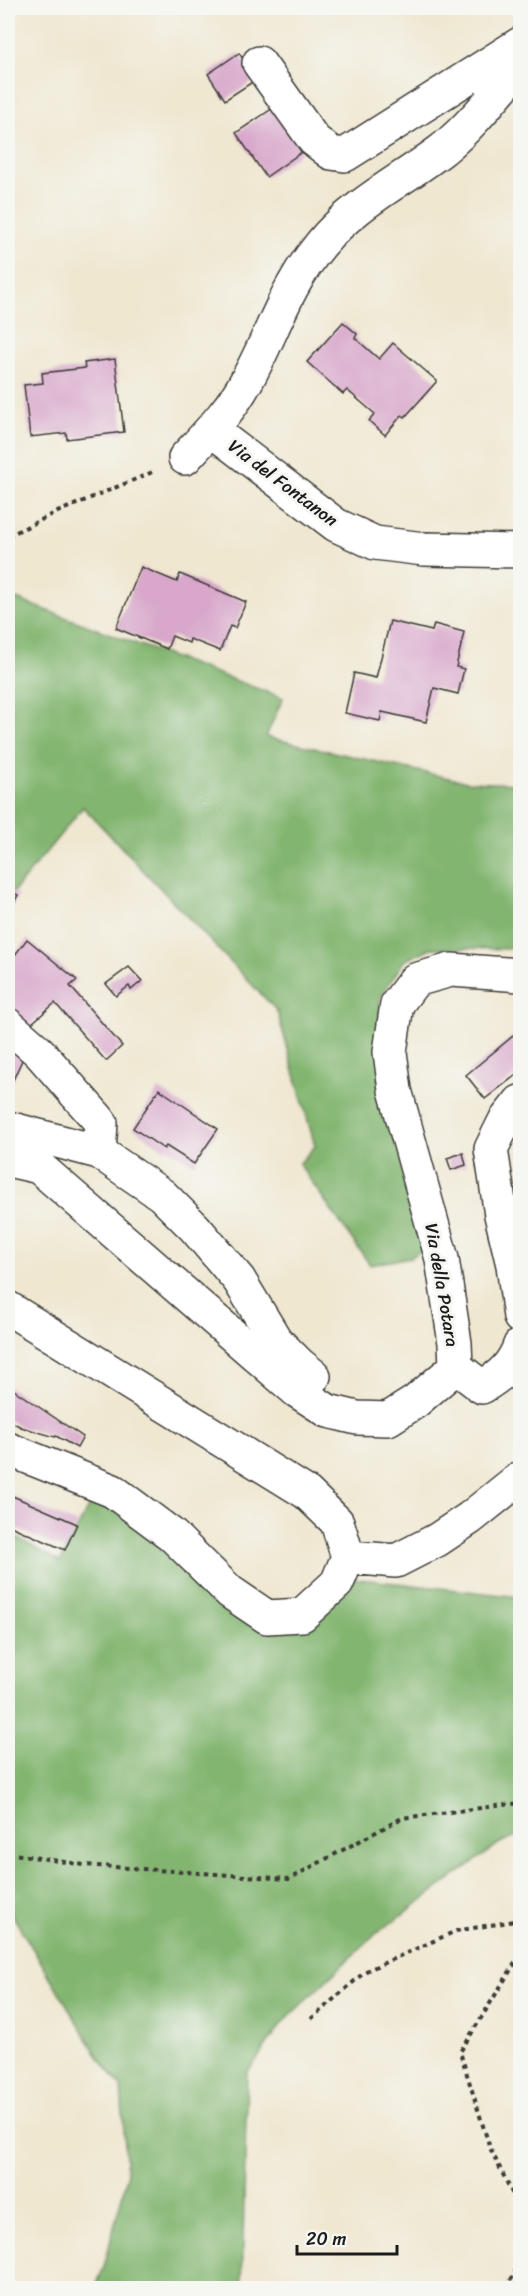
<svg xmlns="http://www.w3.org/2000/svg" width="528" height="2296" font-family="Sriracha,sans-serif">
<rect width="100%" height="100%" fill="#f6f6f2"/>
<filter id="ink" filterUnits="userSpaceOnUse"><feTurbulence type="fractalNoise" baseFrequency=".0167" numOctaves="2"/><feDisplacementMap in="SourceGraphic" scale="12" xChannelSelector="R" yChannelSelector="G"/><feConvolveMatrix kernelMatrix="1 2 1 2 8 2 1 2 1" color-interpolation-filters="sRGB"/></filter>
<filter id="wash" filterUnits="userSpaceOnUse"><feTurbulence type="fractalNoise" baseFrequency=".008" numOctaves="4" result="noise"/><feDisplacementMap in="SourceGraphic" scale="24" xChannelSelector="R" yChannelSelector="G"/><feGaussianBlur stdDeviation="1.35" result="paint"/><feColorMatrix in="noise" values="0 0 0 0 0 0 0 0 0 0 0 0 0 0 0 0 0 1.4 0 .05"/><feComposite in="paint" operator="in"/></filter>
<g filter="url(#wash)">
<rect width="100%" height="100%" fill="#efe7d0"/>
<!-- forest -->
<path fill="#82b570" stroke="#4f6846" stroke-width="1.5" d="M8,596L283,698L266,737L467,782L520,784V949L431,948L404,961L380,998V1042L429,1245L411,1257L370,1265L299,1164L315,1146L277,1011L83,807L8,899Z
M100,1484L273,1619L351,1578L520,1597V1834L500,1843L373,1936L284,2021L247,2073L242,2288H95L104,2267L127,2176L121,2087L99,2058L8,1908V1532L60,1562Z"/>
<g id="blocks">
<!-- building -->
<path fill="#d8a7cb" d="M239,53L257,79L225,100L208,74Z
M273,108L303,151L266,177L236,133Z
M343,322L357,334L355,338L379,359L393,343L437,381L405,417L402,415L385,435L369,421L375,414L347,390L343,394L307,362Z
M115,359L124,432L67,439L66,433L30,437L24,385L43,383L42,373L85,368L84,363Z
M141,567L177,582L180,574L246,602L235,628L230,626L220,651L190,639L189,643L172,636L167,649L116,628Z
M390,621L432,631L434,624L464,632L456,667L464,669L458,694L434,688L426,722L382,712L380,721L345,713L354,673L376,678Z
M8,890L18,895L8,914Z
M27,939L77,980L70,986L122,1046L106,1061L55,1003L25,1029L11,1012L14,1010L8,1002V964Z
M129,967L142,981L131,990L129,986L116,996L106,984Z
M520,1034V1072L485,1099L466,1075L513,1036Z
M8,1040L27,1049L8,1091Z
M159,1089L218,1129L194,1164L166,1146L164,1149L133,1128Z
M463,1153L466,1165L451,1170L447,1158Z
M8,1386L83,1437L77,1448L56,1436L55,1437L21,1427L8,1420Z
M8,1494L77,1524L65,1550L8,1525Z"/>
</g>
</g>
<g filter="url(#ink)">
<use href="#blocks" fill-opacity="0" stroke="#3c3a37" stroke-width="1.5"/>
<g fill="none" stroke-linecap="round" stroke-linejoin="round">
<defs>
<path id="minor" d="M259,63L314,140L331,153L345,155L520,44
M222,438L336,525L375,543L424,549L520,551
M185,458C208,433 231,410 247,380C273,333 285,287 321,244C353,204 403,180 443,149C472,125 496,94 520,66
M8,1025L39,1052L98,1119L101,1123L99,1152
M520,1102L505,1121L491,1149L501,1215L513,1265L520,1317
M8,1128L99,1152L162,1195L195,1228L239,1280L276,1341L299,1364L314,1376
M8,1160L39,1167L297,1391L328,1411L357,1418L388,1419L415,1402L456,1367
M8,1308L307,1493L337,1522L348,1557L337,1583L302,1615L267,1617L230,1592L172,1535L113,1491L8,1449
M456,1367L455,1343L442,1259L395,1090L390,1052L397,1004L415,980L451,970L520,975
M456,1367L482,1387C501,1376 513,1365 520,1345
M348,1557L396,1561L437,1540L470,1518L520,1478"/>
</defs>
<!-- minor casing -->
<use href="#minor" stroke="#3c3a37" stroke-width="36"/>
<!-- path -->
<path stroke="#3c3a37" stroke-width="4" stroke-dasharray="4.5 4.5" stroke-linecap="butt" d="M8,536L55,513L155,471
M8,1853L84,1865L289,1879L402,1818L520,1803
M520,1955L460,2052L490,2148L520,2209
M311,2019L366,1971L456,1931L520,1920
M506,2288L515,2273L520,2229"/>
<!-- minor -->
<use href="#minor" stroke="#fff" stroke-width="33"/>
</g>
</g>
<g text-anchor="middle" stroke-width="6" stroke-linejoin="round" paint-order="stroke">
<!-- street labels -->
<g font-size="18" fill="#1c1c1c" stroke="#f6f6f2">
<text transform="translate(283 483) rotate(37)" y="6">Via del Fontanon</text>
<text transform="translate(442 1285) rotate(80)" y="6">Via della Potara</text>
</g>
</g>
<!-- margin -->
<rect width="528" height="2296" fill="none" stroke="#f6f6f2" stroke-width="30"/>
<!-- scale -->
<path d="M297 2245v9h100v-9" fill="none" stroke="#1c1c1c" stroke-width="3"/>
<text x="306" y="2245" font-size="18" fill="#1c1c1c" stroke="#f6f6f2" stroke-width="4.5" paint-order="stroke">20 m</text>
</svg>
